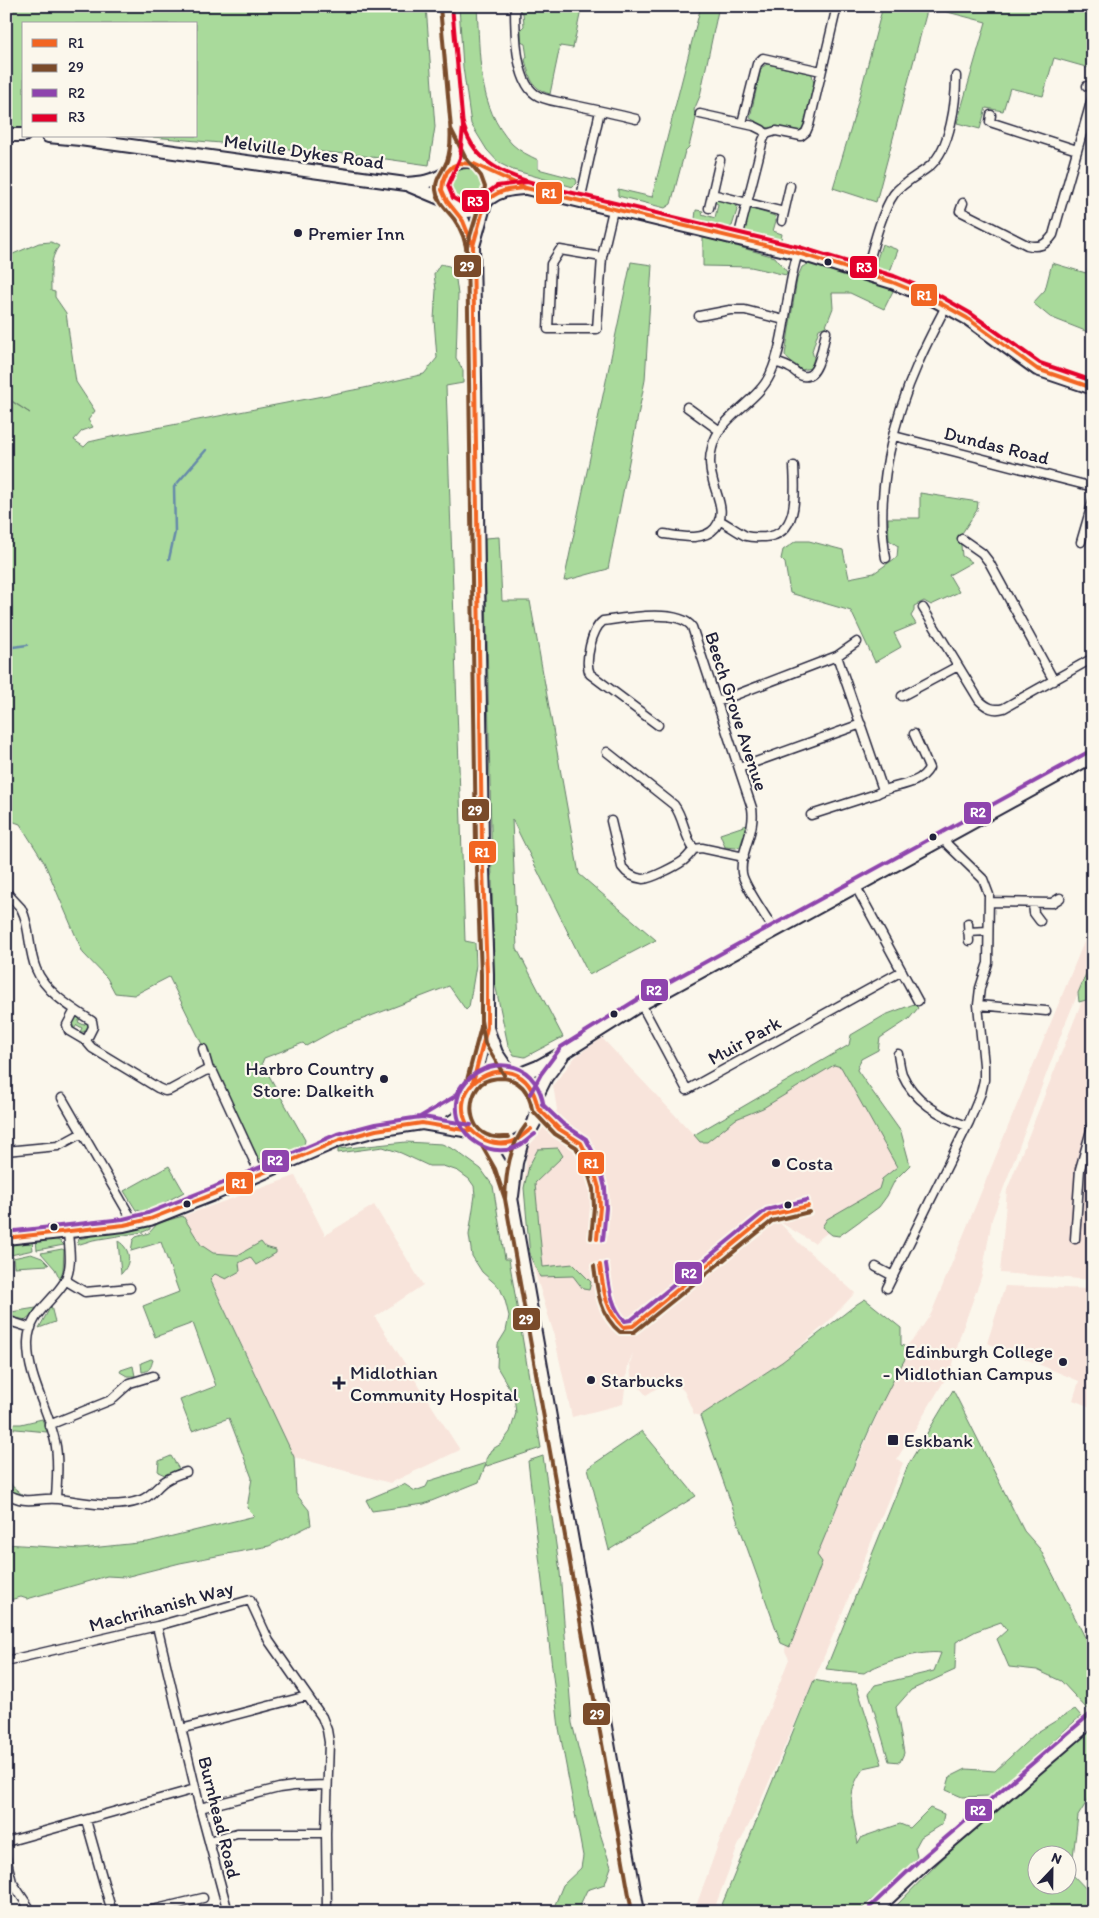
<svg xmlns="http://www.w3.org/2000/svg" width="1099" height="1918" font-family="Itim,sans-serif">
<rect width="100%" height="100%" fill="#fbf7ec"/>
<filter id="ink" filterUnits="userSpaceOnUse"><feTurbulence type="fractalNoise" baseFrequency=".02" numOctaves="2"/><feDisplacementMap in="SourceGraphic" scale="10" xChannelSelector="R" yChannelSelector="G"/><feConvolveMatrix kernelMatrix="1 2 1 2 8 2 1 2 1" color-interpolation-filters="sRGB"/></filter>
<g filter="url(#ink)">
<!-- built -->
<path fill="#f8e4db" d="M1093,920V957L1064,1027L992,1219L982,1275L960,1336L952,1368L897,1459L903,1463L851,1592L820,1666L757,1809L738,1846L713,1912H694L735,1797L785,1669L789,1659L785,1651L786,1643L817,1555L892,1380L910,1351L906,1346L916,1336L931,1314Z
M1093,973V1280L1000,1273L1007,1190Z
M602,1038L694,1135L842,1049L901,1132L910,1165L895,1180L814,1243L778,1221L798,1242L855,1293L827,1323L782,1362L700,1416L694,1414L684,1391L672,1379L646,1395L631,1378L630,1363L633,1353L628,1365L623,1404L572,1417L553,1331L530,1256L524,1188L527,1149L557,1110L553,1085L576,1056Z
M295,1176L325,1235L374,1205L423,1285L375,1317L460,1450L390,1483L294,1457L210,1278L201,1245L183,1216Z
M1005,1286L1093,1289V1408L1073,1400L1079,1381L987,1343Z"/>
<!-- green -->
<path fill="#a9da9b" stroke="#667e6b" fill-rule="evenodd" d="M6,6H426L435,127L429,165L357,155L141,136H196V24H24V129H6Z
M459,6H477C480,54 477,107 512,144C519,151 530,156 538,160V169L576,179L577,183L573,187L513,170L499,163L487,150L471,124L463,67Z
M521,6H560L581,10L573,48L560,46L550,94C531,88 530,78 525,60L527,57L525,44L521,42V29L524,26L523,13L520,11Z
M701,6H719L700,96L694,110L696,118L689,147L685,151L671,204L665,208L618,196V189L652,197Z
M883,6H1093V69L1054,58L1043,96L1010,88L1003,111L986,108L980,129L957,123L986,22L928,7L876,202L833,188L851,128Z
M767,64L812,74L814,84L803,128L797,132L767,128L750,118L761,68Z
M449 186a18 18 0 1 1 36 0a18 18 0 1 1-36 0Z
M717,199L736,204L735,206L738,207L732,226L727,228L695,219L696,210L703,211L702,214L715,218L718,204L712,201Z
M750,208L775,216L776,221L773,231L782,234L781,240L745,231L749,209Z
M703,237L775,257L787,272L786,275L751,267L703,266Z
M51,242L59,246C49,259 51,275 51,291L55,292V297L66,313L76,382L95,411L88,420L93,427L82,431L74,440L84,447L89,442L115,436L364,388L424,374L437,358L434,319L436,290L434,274L440,264L449,266L455,272L458,295L456,358L463,370V383L446,386L465,941L475,943L476,965L469,1007L466,1010L449,986L337,1029L306,1046L303,1043L264,1058L262,1063L305,1140L304,1146L268,1162L258,1158L169,977L134,995L115,993L107,978L83,953L44,862L20,824L6,819V398L30,413L6,397V257L39,243Z
M882,244L898,250L889,274C882,271 877,270 876,262Z
M631,262L652,265L645,380L608,569L564,581Z
M810,263L894,289L884,309L850,293H832L833,308L826,326L819,329L812,351L814,358L811,368L801,370C796,364 788,362 785,355L797,279L802,267Z
M1052,263L1086,273L1088,268L1093,269V334L1050,317L1033,303L1045,290Z
M920,493L978,502L977,510L957,541L961,545L962,556L972,562L949,575L959,592L931,605L924,601L914,606V611L911,616L916,624L894,633L901,647L875,662L851,611L790,593L785,563L781,559L783,550L796,541H809L843,550L849,578L874,573L897,557L898,546L889,540L888,518H920Z
M499,537L502,601H530L579,874L656,940L589,975L512,819L517,949L563,1037L525,1057L514,1055L508,1045L494,979L485,538Z
M747,825L740,847L736,848L725,847L720,834Z
M1093,957V979L1086,1000L1079,1002L1078,993Z
M914,1004L918,1008L909,1019L880,1038L878,1050L861,1059L857,1070L901,1132L910,1165L895,1180L887,1196L879,1207L839,1236L832,1235L822,1227L827,1219L879,1189L882,1179L897,1167L841,1067L834,1065L763,1108L736,1119L707,1142H700L694,1135L849,1045L851,1035L885,1015Z
M76,1017H81L78,1022L84,1025L87,1020L88,1027L84,1032H80L82,1028L77,1025L74,1029L72,1023Z
M406,1142L442,1144L455,1150L481,1169L493,1186L505,1259H509L541,1448L487,1466L486,1464L479,1482L424,1504L372,1511L366,1500L404,1484L415,1491L426,1487L429,1481L486,1463V1459L491,1450L501,1444L510,1432L516,1413L514,1396L497,1367L498,1344L506,1331L509,1316L505,1300L500,1288L482,1272L472,1256L469,1235L475,1195L474,1186L469,1179L458,1171L443,1166H429L401,1153L383,1147L338,1153V1149Z
M558,1148L563,1156L535,1183L543,1267L573,1264L591,1282L589,1290L583,1289L573,1276L540,1277L530,1256L524,1188L529,1166L538,1149Z
M169,1166L184,1192L147,1212L136,1210L124,1191Z
M183,1216L201,1245L213,1253L238,1255L261,1242L265,1247L276,1250V1253L256,1265L250,1257L239,1263L240,1271L226,1279L215,1274L210,1279L294,1457L296,1494L309,1510L311,1525L269,1546L180,1563L125,1577L107,1576L27,1599L21,1597L6,1601V1544L81,1549L148,1542L255,1516L247,1508L252,1478L229,1418L192,1431L180,1400L216,1386L193,1323L155,1337L143,1306L179,1292L161,1242L131,1251L133,1240L136,1237L149,1233L158,1223Z
M146,1225L147,1227L150,1226V1229L143,1232L93,1240L77,1245L79,1239L89,1237V1234Z
M55,1239L61,1242L64,1245L37,1250L36,1240Z
M32,1241L33,1250L6,1256V1243Z
M118,1241C131,1249 132,1263 121,1274Z
M62,1249L64,1250L63,1270L60,1279L55,1269L41,1253Z
M31,1254L42,1258L49,1265L14,1267L13,1258Z
M865,1299L901,1328V1345L906,1347L909,1352C871,1416 846,1487 817,1555L822,1562L790,1647L781,1643L700,1416L782,1362L857,1304Z
M51,1306L55,1322L39,1328Z
M36,1308L30,1317L26,1320L7,1316L11,1312Z
M151,1359L153,1360C151,1367 150,1371 142,1372L141,1363Z
M133,1366L135,1376H127L120,1372L121,1370Z
M953,1390L1024,1531L1040,1549L1093,1653V1704L1087,1709L1061,1681L1037,1670L1009,1667L997,1639L1007,1630L1001,1622L976,1631L956,1642L955,1670L911,1690L896,1707L904,1753L900,1762L889,1761L869,1693L875,1685L934,1671L941,1653C922,1650 880,1662 864,1673L826,1669L908,1465Z
M42,1419L47,1432L6,1428V1421L9,1424H21Z
M642,1431L696,1496L609,1550L588,1468Z
M171,1456L179,1469L165,1475L158,1472L159,1461Z
M543,1456L560,1572L572,1723L597,1824L611,1867L605,1884L587,1890L580,1905L581,1912H552L563,1885L581,1868L583,1856L559,1728L528,1461Z
M6,1474L12,1486L24,1496L15,1494L6,1488Z
M814,1680L834,1684H856L882,1764L864,1768C844,1793 853,1814 858,1844L862,1837L900,1824L910,1828L930,1808L944,1814L942,1824L921,1837L915,1848L917,1857L880,1897L874,1898L858,1912H719Z
M1075,1709L1081,1716L990,1796L962,1797L946,1790L950,1777L966,1769L995,1771L1036,1733Z
M1093,1728V1792L1078,1816L1071,1873L1091,1894L1090,1905L1077,1910L1079,1912H890L937,1864L1039,1768ZM1036,1856H1066V1886H1036Z"/>
<g fill="none" stroke-linecap="round" stroke-linejoin="round">
<!-- stream -->
<path stroke="#668aaa" stroke-width="2.5" d="M169,559L175,532L174,487L206,450
M6,648L27,645"/>
<defs>
<path id="street" d="M515,6C515,29 515,80 535,94C543,100 555,101 564,103C588,108 612,113 636,119
M1087,86L1093,87
M700,114L754,126L762,130L766,134
M991,115L990,122L1077,150
M742,123L757,64L763,58L821,71
M712,194L784,212
M580,201L600,111
M963,203L960,211L1027,245C1039,248 1046,245 1053,235L1093,95
M709,208L720,160
M782,221L790,186
M738,238L763,140L766,134L776,131L801,136L806,132L809,125L837,6
M602,257L560,250L551,264L548,329H597L602,257L613,210
M866,273C872,251 881,212 894,194C903,182 919,175 930,166C951,147 956,102 956,76
M699,316L730,310H745L784,320
M775,362C780,364 785,365 790,368C795,370 797,375 803,376C819,380 823,343 826,332
M687,407L720,431
M894,436L1093,487
M719,520C727,524 739,533 746,536C753,538 759,537 765,537C800,535 795,490 794,466
M664,534C679,536 703,542 715,528C727,513 717,497 713,481C710,471 709,458 712,448C719,416 757,403 770,375C787,338 785,291 798,253
M962,539L982,553L989,562L1054,681
M1081,542L1093,501
M886,558C874,495 893,419 919,361C927,342 937,324 946,306
M923,608L979,700C987,708 994,711 1004,708L1093,658
M837,656L883,790
M902,696L958,666
M717,702L837,656L857,642
M658,725L590,674C584,661 592,629 603,621C624,618 679,608 692,627L752,808C756,832 739,853 742,873C743,884 768,920 775,931
M607,752L674,805C684,818 684,836 694,849L702,848L744,857
M739,768L861,724
M811,815L876,794C892,784 919,787 929,768L914,734
M611,821L622,867C627,874 634,878 643,879C651,879 676,866 683,861C687,858 690,854 694,849
M856,887L918,1001
M6,892L21,908L24,915C30,932 29,952 36,969C45,992 72,1008 92,1021L93,1027L86,1041
M989,902L1052,903L1060,898
M1033,903L1034,913L1040,921
M968,923L969,941
M968,932L988,931
M641,1004L687,1090L902,971
M978,1005L1046,1011
M75,1010L67,1025L69,1031L86,1041L92,1048L158,1088L165,1091L170,1090L205,1071L209,1070L213,1072L260,1174
M203,1049L209,1070
M898,1054C899,1061 900,1068 902,1074C913,1100 941,1117 967,1126
M62,1098L134,1223
M6,1151L58,1146L82,1133
M1075,1239L1080,1169L1093,1123
M876,1267L893,1276
M65,1280L85,1292L130,1288
M887,1288L969,1122L981,1093L984,1080V1065L978,1005L980,988L988,963L989,895L983,879L948,845L943,838
M6,1320L31,1328
M49,1425L111,1400L130,1383L153,1376
M6,1493C27,1506 36,1497 58,1499C87,1502 112,1510 141,1500C152,1496 156,1487 165,1481C171,1477 179,1474 186,1472
M56,1498C57,1480 59,1459 55,1441C48,1408 27,1377 28,1342C29,1313 53,1302 65,1281C73,1265 69,1248 68,1232
M157,1626L200,1808L228,1912
M6,1661L157,1626L250,1600L269,1641L322,1717L327,1730L329,1742L326,1833L327,1912
M181,1729L307,1696
M200,1808L279,1788L294,1786L327,1785
M86,1820L112,1912
M209,1841L237,1833H326
M6,1842L195,1789
M6,1858L12,1882L32,1912
M144,1912L203,1898"/>
<path id="secondary" d="M874,1912L926,1863L1093,1720"/>
<path id="primary" d="M446,6L457,127L455,147L451,167
M458,130L464,145L477,164
M6,135H24
M48,136L80,139L406,184C421,183 432,182 445,174
M442 186a25 25 0 1 1 50 0a25 25 0 1 1-50 0Z
M483,168L526,188L798,253L892,282L931,298L967,318L1037,369L1093,388
M411,186L447,201
M488,199C500,190 510,189 523,188
M453,207L463,221L473,246
M487,1028L496,1053L509,1072
M463 1108a37 37 0 1 1 74 0a37 37 0 1 1-74 0Z
M518,1075L538,1067L565,1052L641,1004L1093,756
M473,1082L487,1028V974L482,844L473,246L485,203
M536,1097L546,1077L562,1056
M422,1123C438,1114 454,1106 466,1091
M487,1143L501,1166L511,1198L638,1912
M512,1196L516,1163L523,1137
M6,1238L124,1225L150,1219L216,1193L339,1140L376,1130L422,1123L470,1131"/>
</defs>
<!-- street casing -->
<use href="#street" stroke="#22223b" stroke-width="11"/>
<!-- secondary casing -->
<use href="#secondary" stroke="#22223b" stroke-width="15"/>
<!-- primary casing -->
<use href="#primary" stroke="#22223b" stroke-width="16"/>
<!-- street -->
<use href="#street" stroke="#fbf7ec" stroke-width="8"/>
<!-- secondary -->
<use href="#secondary" stroke="#fbf7ec" stroke-width="11"/>
<!-- primary -->
<use href="#primary" stroke="#fbf7ec" stroke-width="12"/>
<defs>
<path id="bus-1" d="M473,246L463,221L447,201L442,190L443,182L447,172L453,166L460,163L474,164L526,188L798,253L892,282L931,298L967,318L1037,369L1093,388
M473,1082L487,1028V974L482,844L473,246L485,203C496,190 510,189 526,188
M538,1108L559,1129L581,1143L593,1167L599,1188L600,1207L597,1239
M531,1129C525,1133 519,1140 512,1142C488,1149 461,1131 463,1104C466,1081 491,1067 512,1073C528,1078 535,1093 538,1108
M6,1238L124,1225L150,1219L216,1193L339,1140L376,1130L422,1123L470,1131
M600,1265C603,1287 605,1311 623,1327L633,1326L769,1215L808,1206"/>
<path id="bus-2" d="M440,7L451,129L465,157L481,176L485,187L467,246L476,844L481,974V1027L467,1080
M450,123C451,135 451,149 447,161C443,172 435,178 436,190C437,202 447,210 454,219C462,230 466,242 467,255
M481,1020L485,1043L504,1075
M534,1112L555,1134L576,1147L587,1169L593,1189L594,1207L591,1238
M526,1125C509,1146 506,1173 505,1199L632,1912
M509,1137C503,1137 495,1138 490,1136C468,1129 466,1099 481,1084C487,1079 495,1078 503,1078C521,1080 529,1092 532,1109
M482,1146L495,1169L505,1199
M594,1266C597,1290 600,1316 620,1332H634L772,1221L809,1212"/>
<path id="bus-3" d="M530,1094L541,1074L561,1047L638,999L1090,751
M542,1104L563,1124L586,1139L599,1164L605,1188L606,1208L603,1240
M413,1118L423,1117L471,1125
M535,1134C529,1138 523,1145 516,1147C487,1159 454,1135 457,1103C460,1076 489,1060 514,1067C532,1072 541,1089 544,1107
M6,1232L123,1219L148,1213L214,1187L337,1134L375,1124L420,1117L454,1097L462,1085
M606,1264C609,1283 610,1307 625,1321L631,1320L766,1210L807,1200
M870,1907L922,1858L1089,1715"/>
<path id="bus-4" d="M452,6L463,127L460,158L448,186L453,198L465,205L473,203L497,186L527,182L799,247L894,276L933,292L970,313L1040,363L1093,381
M462,120C471,158 498,173 534,183"/>
</defs>
<!-- bus-1 casing -->
<use href="#bus-1" stroke="#fbf7ec" stroke-width="8"/>
<!-- bus-2 casing -->
<use href="#bus-2" stroke="#fbf7ec" stroke-width="8"/>
<!-- bus-3 casing -->
<use href="#bus-3" stroke="#fbf7ec" stroke-width="8"/>
<!-- bus-4 casing -->
<use href="#bus-4" stroke="#fbf7ec" stroke-width="8"/>
<!-- bus-1 -->
<use href="#bus-1" stroke="#f26522" stroke-width="4"/>
<!-- bus-2 -->
<use href="#bus-2" stroke="#7a4b2a" stroke-width="4"/>
<!-- bus-3 -->
<use href="#bus-3" stroke="#8e44ad" stroke-width="4"/>
<!-- bus-4 -->
<use href="#bus-4" stroke="#e4002b" stroke-width="4"/>
</g>
</g>
<!-- markers -->
<g fill="#22223b" stroke="#fbf7ec" stroke-width="2">
<circle cx="298" cy="233" r="5"/>
<circle cx="828" cy="262" r="4.5"/>
<circle cx="933" cy="837" r="4.5"/>
<circle cx="614" cy="1014" r="4.5"/>
<circle cx="384" cy="1079" r="5"/>
<circle cx="776" cy="1163" r="5"/>
<circle cx="187" cy="1204" r="4.5"/>
<circle cx="788" cy="1205" r="4.5"/>
<circle cx="54" cy="1227" r="4.5"/>
<circle cx="1063" cy="1362" r="5"/>
<circle cx="591" cy="1380" r="5"/>
<path d="M336.5 1375.5h5v5h5v5h-5v5h-5v-5h-5v-5h5z"/>
<rect x="887" y="1434" width="12" height="12" rx="2.5"/>
</g>
<g text-anchor="middle" stroke-width="4.5" stroke-linejoin="round" paint-order="stroke">
<!-- street labels -->
<g font-size="19" fill="#22223b" stroke="#fbf7ec">
<text transform="translate(304 151) rotate(8)" y="7">Melville Dykes Road</text>
<text transform="translate(997 445) rotate(14)" y="7">Dundas Road</text>
<text transform="translate(737 711) rotate(72)" y="7">Beech Grove Avenue</text>
<text transform="translate(744 1040) rotate(-29)" y="7">Muir Park</text>
<text transform="translate(161 1606) rotate(-15)" y="7">Machrihanish Way</text>
<text transform="translate(220 1817) rotate(76)" y="7">Burnhead Road</text>
</g>
<!-- poi labels -->
<g font-size="19" fill="#22223b" stroke="#fbf7ec" text-anchor="start">
<text x="308" y="240">Premier Inn</text>
<text x="374" y="1075" text-anchor="end">Harbro Country<tspan x="374" dy="22">Store: Dalkeith</tspan></text>
<text x="786" y="1170">Costa</text>
<text x="1053" y="1358" text-anchor="end">Edinburgh College<tspan x="1053" dy="22">- Midlothian Campus</tspan></text>
<text x="350" y="1379">Midlothian<tspan x="350" dy="22">Community Hospital</tspan></text>
<text x="601" y="1387">Starbucks</text>
<text x="904" y="1447">Eskbank</text>
</g>
</g>
<g stroke="#fbf7ec" stroke-width="2">
<rect x="535" y="181" width="28" height="24" rx="5" fill="#f26522"/>
<rect x="461" y="189" width="29" height="24" rx="5" fill="#e4002b"/>
<rect x="453" y="254" width="29" height="24" rx="5" fill="#7a4b2a"/>
<rect x="849" y="255" width="29" height="24" rx="5" fill="#e4002b"/>
<rect x="910" y="283" width="28" height="24" rx="5" fill="#f26522"/>
<rect x="461" y="798" width="29" height="24" rx="5" fill="#7a4b2a"/>
<rect x="963" y="801" width="29" height="24" rx="5" fill="#8e44ad"/>
<rect x="468" y="840" width="29" height="24" rx="5" fill="#f26522"/>
<rect x="640" y="978" width="29" height="24" rx="5" fill="#8e44ad"/>
<rect x="261" y="1149" width="29" height="24" rx="5" fill="#8e44ad"/>
<rect x="577" y="1151" width="28" height="24" rx="5" fill="#f26522"/>
<rect x="225" y="1171" width="29" height="24" rx="5" fill="#f26522"/>
<rect x="674" y="1261" width="29" height="24" rx="5" fill="#8e44ad"/>
<rect x="512" y="1307" width="29" height="24" rx="5" fill="#7a4b2a"/>
<rect x="582" y="1702" width="29" height="24" rx="5" fill="#7a4b2a"/>
<rect x="964" y="1798" width="29" height="24" rx="5" fill="#8e44ad"/>
</g>
<g font-size="14" text-anchor="middle" font-weight="bold" fill="#fff">
<text x="549" y="198">R1</text>
<text x="475" y="206">R3</text>
<text x="467" y="271">29</text>
<text x="864" y="272">R3</text>
<text x="924" y="300">R1</text>
<text x="475" y="815">29</text>
<text x="978" y="817">R2</text>
<text x="482" y="857">R1</text>
<text x="654" y="995">R2</text>
<text x="275" y="1165">R2</text>
<text x="591" y="1168">R1</text>
<text x="239" y="1188">R1</text>
<text x="689" y="1278">R2</text>
<text x="526" y="1324">29</text>
<text x="597" y="1719">29</text>
<text x="978" y="1815">R2</text>
</g>
<!-- margin -->
<rect width="1099" height="1918" fill="none" stroke="#fbf7ec" stroke-width="25"/>
<rect x="12" y="12" width="1074" height="1893" fill="none" stroke="#22223b" stroke-width="2" filter="url(#ink)"/>
<!-- legend -->
<rect x="22" y="22" width="175" height="115" fill="#fbf7ec" stroke="#a4a2a5"/>
<rect x="32" y="39" width="25" height="8" fill="#f26522" stroke="#a4a2a5"/>
<text x="68" y="48" font-size="15" fill="#22223b">R1</text>
<rect x="32" y="64" width="25" height="8" fill="#7a4b2a" stroke="#a4a2a5"/>
<text x="68" y="72" font-size="15" fill="#22223b">29</text>
<rect x="32" y="89" width="25" height="8" fill="#8e44ad" stroke="#a4a2a5"/>
<text x="68" y="98" font-size="15" fill="#22223b">R2</text>
<rect x="32" y="114" width="25" height="8" fill="#e4002b" stroke="#a4a2a5"/>
<text x="68" y="122" font-size="15" fill="#22223b">R3</text>
<!-- north arrow -->
<g transform="translate(1052 1870) rotate(22)"><circle r="24" fill="#fbf7ec" stroke="#a4a2a5"/>
<path d="M0-4L9 19L0 12L-9 19Z" fill="#22223b"/>
<text y="-8" font-size="14" font-weight="bold" text-anchor="middle" fill="#22223b">N</text>
</g>
</svg>
